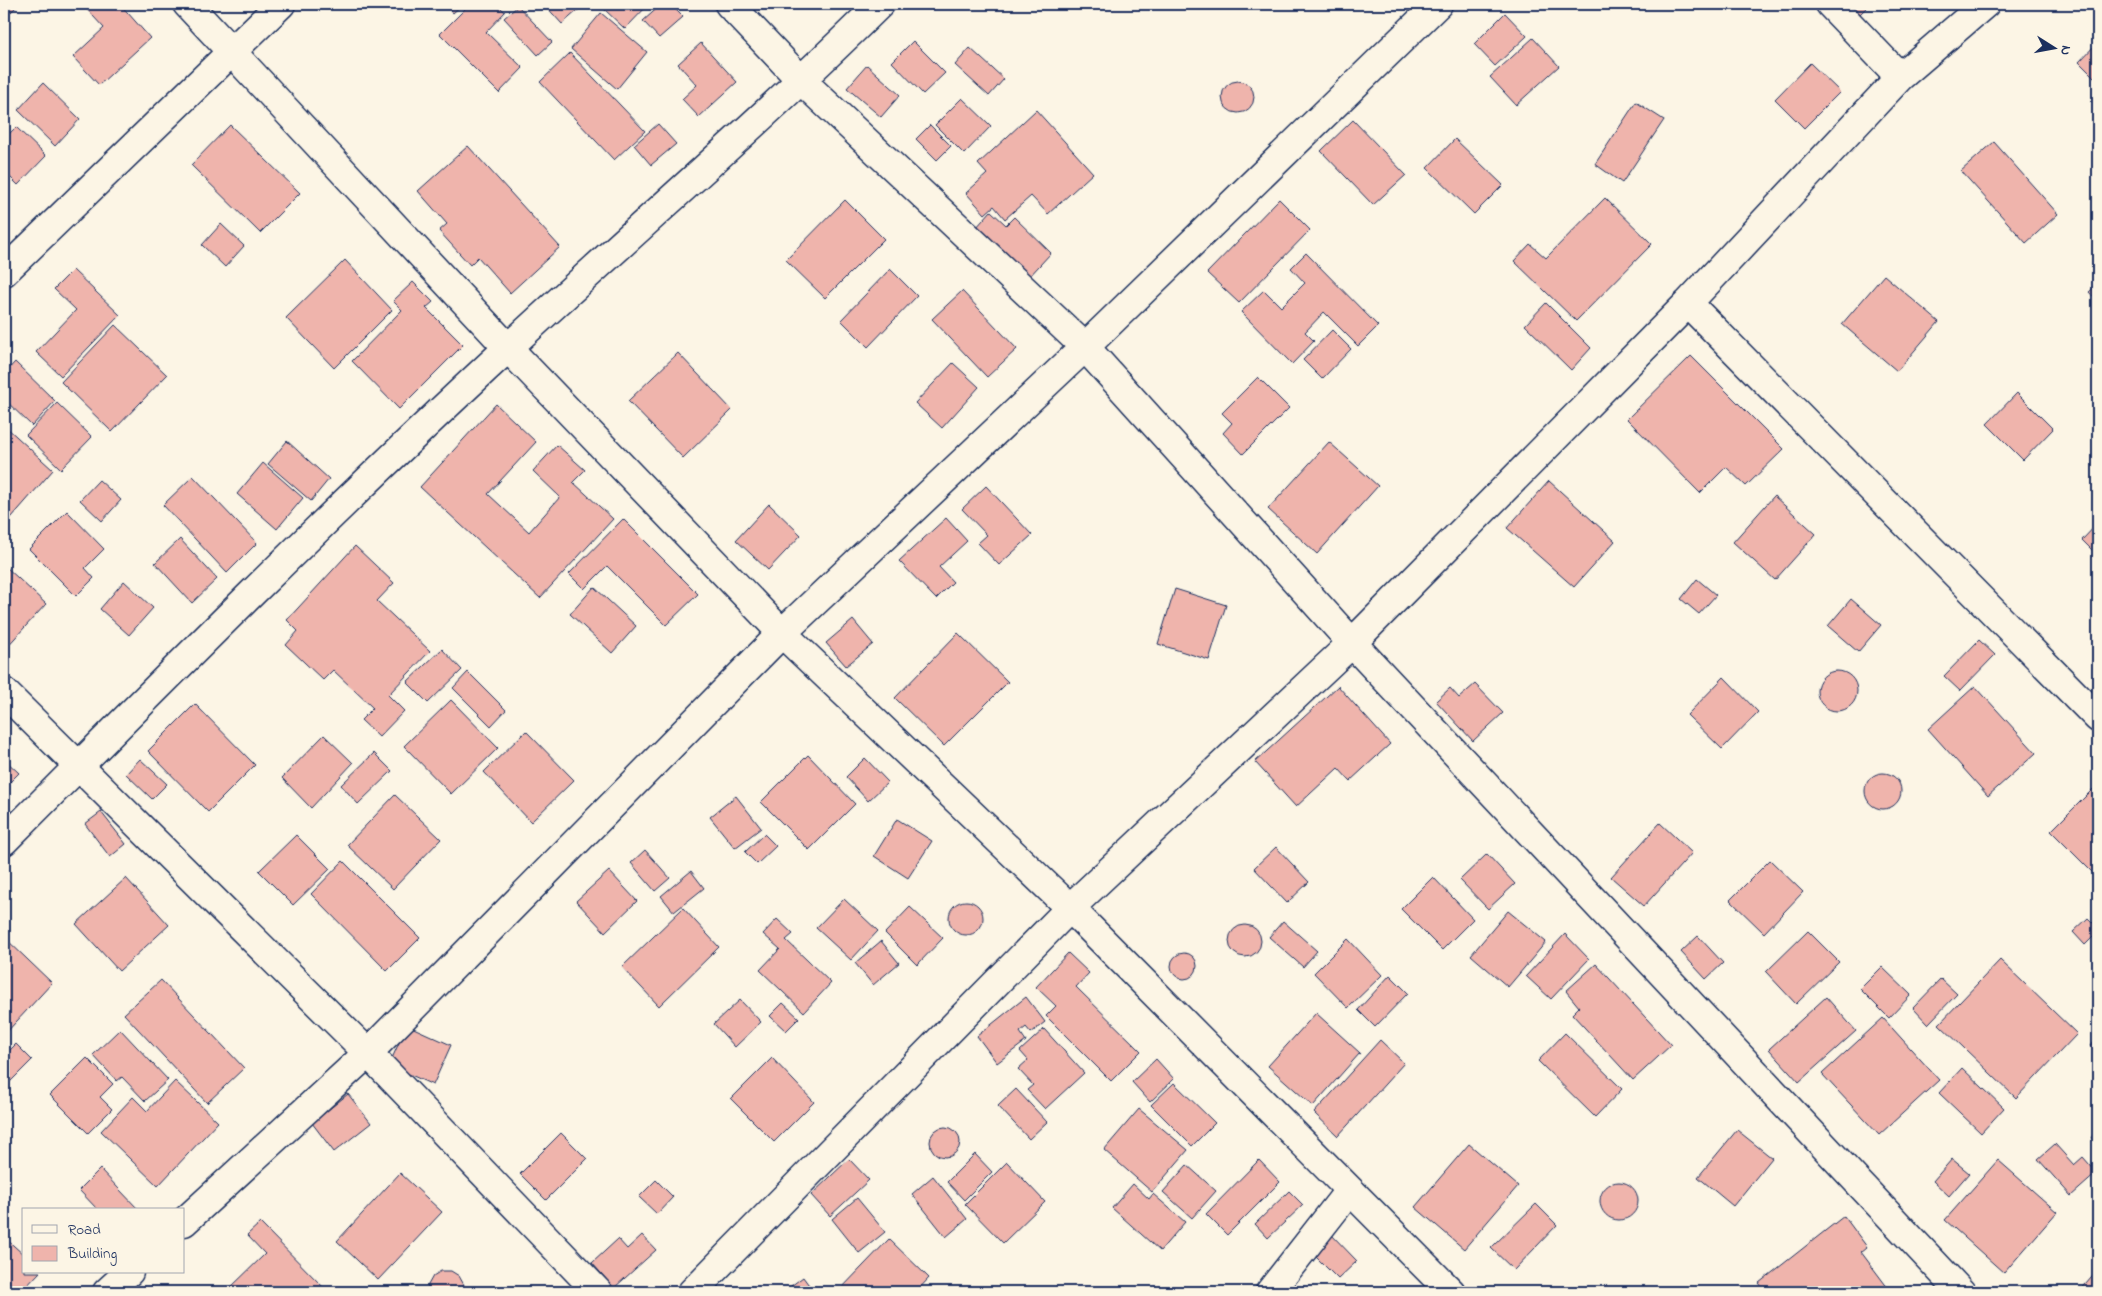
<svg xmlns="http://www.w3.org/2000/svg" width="2102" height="1296" font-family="'Indie Flower',sans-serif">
<rect width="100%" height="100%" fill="#fcf5e5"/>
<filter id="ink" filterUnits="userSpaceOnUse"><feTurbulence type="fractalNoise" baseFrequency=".02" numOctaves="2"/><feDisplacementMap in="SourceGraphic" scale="10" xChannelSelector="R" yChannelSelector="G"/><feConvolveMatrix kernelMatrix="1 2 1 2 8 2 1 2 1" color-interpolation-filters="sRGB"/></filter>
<g filter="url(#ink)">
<!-- building -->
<path fill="#efb4ac" stroke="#1b2f5e" d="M4,4H19L4,19Z
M82,4H120L150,38L99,85L73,57L104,28Z
M445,4H463L453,13Z
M470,4H497L505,12L486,32L523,68L499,93L440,34Z
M544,4H585L562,24Z
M607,4H649L625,29L603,8Z
M662,4H670L683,17L659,38L643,21Z
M1847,4H1870L1859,15Z
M518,6L552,42L538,55L504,18Z
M601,13L647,52L617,89L571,49Z
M1505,13L1527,36L1495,66L1474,44Z
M1533,38L1559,66L1516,105L1490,77Z
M913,41L945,73L923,94L892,62Z
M2098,42V81L2079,62Z
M701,43L737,82L699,117L682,99L697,85L678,64Z
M970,48L1004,79L989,96L955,65Z
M570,53L645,131L614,160L540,82Z
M1810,63L1840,92L1804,128L1775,99Z
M867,65L900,95L881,117L847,88Z
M1222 97a16 16 0 1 1 32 0a16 16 0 1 1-32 0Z
M43,83L80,119L55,146L18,110Z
M962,98L991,126L964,154L935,125Z
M1636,102L1664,120L1622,183L1595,164Z
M1036,110L1093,173L1048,214L1031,196L1005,219L994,206L985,214L966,193L987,174L978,164Z
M1353,120L1406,175L1373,205L1321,151Z
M658,124L676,144L651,165L634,145Z
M230,125L300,193L260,233L191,165Z
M930,125L951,146L937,160L916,139Z
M16,127L46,156L18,185L4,171V161L10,154L4,148V139Z
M1455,139L1503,185L1474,214L1427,168Z
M1994,142L2058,214L2026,243L1961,171Z
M468,146L560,247L510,293L478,257L470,265L439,231L447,224L418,191Z
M1605,198L1652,244L1576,321L1514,261L1530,244L1546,258Z
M1279,199L1310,230L1239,303L1207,273Z
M845,200L884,239L825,298L786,260Z
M991,211L1006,225L1014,217L1051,253L1028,278L976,228Z
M221,224L244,246L225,267L202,245Z
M1306,253L1378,326L1358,346L1324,312L1305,332L1314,341L1292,364L1241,312L1264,290L1281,307L1305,283L1291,268Z
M345,260L392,310L334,368L286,318Z
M890,269L917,296L868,347L841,320Z
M73,270L120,315L61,376L36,352L76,310L54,289Z
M1884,275L1939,322L1897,371L1842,324Z
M413,282L433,302L426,308L463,345L399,409L352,361L402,310L393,301Z
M2098,284V302L2089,292Z
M962,291L1017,349L987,377L932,319Z
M1546,303L1591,348L1571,370L1525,325Z
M115,325L167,375L112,432L61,382Z
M1332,330L1351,349L1322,379L1303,360Z
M678,353L732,410L683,458L628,401Z
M1691,356L1784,449L1746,486L1726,467L1700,493L1627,419Z
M15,362L55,401L32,426L4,399V374Z
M953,363L979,387L942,428L915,403Z
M1258,377L1289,408L1243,454L1223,433L1232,423L1222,413Z
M2017,393L2053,429L2023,460L1987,424Z
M57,403L92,437L61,469L26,435Z
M496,404L536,442L488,494L529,532L560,497L533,471L557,445L585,470L573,482L613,519L540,598L420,487Z
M5,426L53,470L4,526V428Z
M287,441L329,479L311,501L268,464Z
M1329,442L1378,486L1317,554L1268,509Z
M263,463L303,498L277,529L237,494Z
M193,476L257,543L227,573L163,505Z
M99,480L121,500L102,521L80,500Z
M1549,481L1615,541L1574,587L1507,528Z
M986,486L1032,535L999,565L978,543L987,535L962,509Z
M1774,496L1816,534L1775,580L1733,542Z
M769,504L801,535L768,570L736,540Z
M67,511L104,549L85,568L94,578L76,596L29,549Z
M946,518L967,541L939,567L953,582L936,599L899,561Z
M623,519L698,594L666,625L607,566L584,589L569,574Z
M2098,523V556L2082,540Z
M180,539L217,579L192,603L155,563Z
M355,546L394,583L377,601L430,651L388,695L404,711L379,737L361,720L373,708L333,670L323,680L286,645L298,631L287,620Z
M5,566L46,604L4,650V567Z
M1697,579L1716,595L1699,614L1681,599Z
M124,581L153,608L129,635L100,609Z
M594,587L636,626L612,653L570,614Z
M1175,589L1226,605L1209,660L1158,644Z
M1851,599L1881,625L1858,652L1828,626Z
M853,620L873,644L846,666L826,643Z
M958,633L1008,682L944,746L895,698Z
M1979,640L1995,655L1960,691L1944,676Z
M442,649L462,670L428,703L407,682Z
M1817 691a20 20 0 1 1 40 0a20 20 0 1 1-40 0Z
M468,672L506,710L491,726L453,688Z
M1724,677L1758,712L1722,749L1687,715Z
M1475,684L1503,713L1473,741L1436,701L1450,688L1459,698Z
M1338,686L1390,744L1350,781L1338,768L1296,807L1255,762Z
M1975,686L2036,753L1988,796L1928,729Z
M451,700L498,748L451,794L404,746Z
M195,704L255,765L208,812L148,751Z
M526,731L574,780L531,822L484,772Z
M324,735L353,763L311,808L282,778Z
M374,753L392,771L358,804L341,785Z
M808,755L855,804L809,850L761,802Z
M865,758L888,782L868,801L846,777Z
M4,759L19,773L4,788Z
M140,759L167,784L152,799L126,774Z
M1865 791a18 18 0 1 1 36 0a18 18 0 1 1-36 0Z
M2093,789L2098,794V878L2051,831Z
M395,795L441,839L393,889L347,845Z
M736,796L761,828L735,848L710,817Z
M101,812L126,844L110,857L85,824Z
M897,819L932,841L908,878L874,856Z
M1660,823L1692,853L1644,906L1611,877Z
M764,834L776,846L757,864L745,852Z
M296,835L330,869L293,905L259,871Z
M1276,847L1309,882L1287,903L1254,868Z
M645,850L670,878L655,891L631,863Z
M1487,854L1515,884L1488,909L1460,880Z
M1770,860L1803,892L1764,933L1730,900Z
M343,861L420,938L387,971L311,894Z
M609,871L637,901L605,932L576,901Z
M691,871L704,888L674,912L661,896Z
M1433,877L1473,919L1442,950L1401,909Z
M126,878L169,925L119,971L76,924Z
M844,899L878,931L851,960L816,928Z
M949 918a17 17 0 1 1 34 0a17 17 0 1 1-34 0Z
M910,907L943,938L917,965L885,933Z
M683,908L719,947L659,1006L622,967Z
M1508,911L1546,942L1508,987L1471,955Z
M2088,918L2098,928V932L2085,945L2073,932Z
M777,919L793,934L786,940L831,983L804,1012L760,970L780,949L763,934Z
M1283,921L1317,951L1303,967L1269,937Z
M1229 941a16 16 0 1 1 32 0a16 16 0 1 1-32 0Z
M1808,931L1839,962L1796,1004L1766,972Z
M1565,934L1589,959L1551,999L1526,976Z
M1698,936L1723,963L1706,979L1681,952Z
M4,937L52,983L4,1035Z
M1348,939L1382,975L1348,1008L1314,973Z
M881,941L899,963L873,985L855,963Z
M1171 966a13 13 0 1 1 26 0a13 13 0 1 1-26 0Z
M1068,953L1089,973L1076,987L1141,1051L1111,1081L1046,1016L1056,1006L1036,987Z
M2000,960L2077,1034L2016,1098L1939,1024Z
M1596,964L1671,1045L1633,1080L1572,1014L1579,1007L1566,991Z
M1882,967L1911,995L1889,1018L1860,989Z
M1390,975L1408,993L1375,1027L1358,1010Z
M1941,979L1957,994L1928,1024L1913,1008Z
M161,980L244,1068L207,1103L124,1014Z
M1026,997L1045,1022L1031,1033L1026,1027L1020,1032L1026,1041L997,1063L977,1036Z
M1826,997L1856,1031L1799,1082L1769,1049Z
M740,1000L761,1022L735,1047L714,1024Z
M783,1003L799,1018L786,1031L770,1016Z
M1316,1013L1360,1053L1313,1106L1268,1066Z
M1883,1018L1939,1080L1879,1135L1822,1074Z
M407,1025L451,1045L433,1085L389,1065Z
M120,1029L168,1080L145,1101L122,1077L117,1081L93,1055Z
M1044,1029L1084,1073L1045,1109L1027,1090L1033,1085L1018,1069L1028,1060L1020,1051Z
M1565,1033L1622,1089L1595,1117L1538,1061Z
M2098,1037V1052L2091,1046Z
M1380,1040L1404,1063L1338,1136L1314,1113Z
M16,1044L32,1060L4,1088V1056Z
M87,1058L113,1084L100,1097L112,1109L88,1133L50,1095Z
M772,1058L814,1102L774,1142L731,1099Z
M1156,1059L1174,1079L1150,1102L1132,1082Z
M1962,1068L2004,1108L1981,1133L1939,1093Z
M175,1081L218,1122L158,1186L101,1131L133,1097L147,1111Z
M1174,1083L1215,1123L1192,1146L1151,1105Z
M1016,1089L1047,1122L1029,1139L998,1106Z
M348,1094L371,1123L334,1152L312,1123Z
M1139,1109L1188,1150L1152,1192L1104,1150Z
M930 1142a15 15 0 1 1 30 0a15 15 0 1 1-30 0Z
M2098,1127V1143L2091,1138Z
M1737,1130L1772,1158L1733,1206L1698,1177Z
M561,1133L587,1159L546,1200L520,1174Z
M1469,1144L1518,1186L1464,1249L1415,1207Z
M2055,1144L2074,1165L2083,1157L2097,1173L2071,1196L2038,1159Z
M975,1154L992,1172L964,1200L947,1182Z
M849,1159L869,1180L830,1216L811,1195Z
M1952,1159L1969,1173L1949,1196L1933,1181Z
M1259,1160L1280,1182L1227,1235L1206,1214Z
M1998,1160L2057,1212L2004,1273L1945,1220Z
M1007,1162L1045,1202L1003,1243L965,1204Z
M1187,1165L1216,1191L1192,1218L1163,1192Z
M100,1169L138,1209L136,1210H98L79,1190Z
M400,1173L442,1212L378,1280L337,1241Z
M933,1176L967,1219L946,1237L912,1194Z
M656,1180L673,1197L657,1214L639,1197Z
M1600 1201a19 19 0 1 1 38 0a19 19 0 1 1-38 0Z
M1133,1184L1149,1199L1153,1194L1185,1222L1160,1251L1112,1208Z
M1289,1191L1303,1205L1268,1238L1255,1224Z
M857,1198L885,1232L859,1253L832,1219Z
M1536,1204L1557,1225L1514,1270L1491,1248Z
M1844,1216L1867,1247L1861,1252L1891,1292H1766L1759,1283Z
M260,1223L328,1292L227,1291L265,1254L247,1235Z
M1328,1231L1357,1261L1338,1279L1309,1250Z
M642,1235L656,1250L614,1288L592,1263L618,1239L627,1249Z
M4,1237L24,1255V1272H40L21,1292H4Z
M889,1239L929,1278L916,1292H838Z
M2098,1270V1292H2079Z
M441,1271H451L459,1276L464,1285V1292H428V1285L433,1276Z
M803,1277L814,1292H783Z"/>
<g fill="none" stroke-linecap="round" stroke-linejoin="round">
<defs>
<path id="minor" d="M187,4L508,348L782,633L1070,908L1451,1292
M729,4L802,81L1085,347L1352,643L1961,1292
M1830,4L1900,77
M4,272L281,4
M1688,303L2098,718
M4,692L368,1053L598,1292
M4,841C170,674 336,507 509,347C633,232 760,122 880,4
M184,1222L368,1053L782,633L1085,347L1438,4
M107,1292L129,1272
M692,1292L1070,908L1352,643L1688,303L1900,77L1985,4
M1270,1292L1349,1191"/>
</defs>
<!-- minor casing -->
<use href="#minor" stroke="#1b2f5e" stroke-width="31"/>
<!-- minor -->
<use href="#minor" stroke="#fcf5e5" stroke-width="28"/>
</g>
</g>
<!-- margin -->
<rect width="2102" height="1296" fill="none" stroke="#fcf5e5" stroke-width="20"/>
<rect x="10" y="10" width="2082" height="1276" fill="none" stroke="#1b2f5e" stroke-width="2" filter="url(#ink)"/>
<!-- legend -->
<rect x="22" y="1208" width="162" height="65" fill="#fcf5e5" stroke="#a2a6af"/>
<rect x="32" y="1225" width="25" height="8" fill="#fcf5e5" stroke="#a2a6af"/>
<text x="68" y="1234" font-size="15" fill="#1b2f5e">Road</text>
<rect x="32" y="1246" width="25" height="15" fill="#efb4ac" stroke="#a2a6af"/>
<text x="68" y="1258" font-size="15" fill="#1b2f5e">Building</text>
<!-- north arrow -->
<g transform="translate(2054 48) rotate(101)" stroke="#fcf5e5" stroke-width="4" paint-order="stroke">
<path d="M0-4L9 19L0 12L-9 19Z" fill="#1b2f5e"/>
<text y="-8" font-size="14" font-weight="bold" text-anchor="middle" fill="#1b2f5e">N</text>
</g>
</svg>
